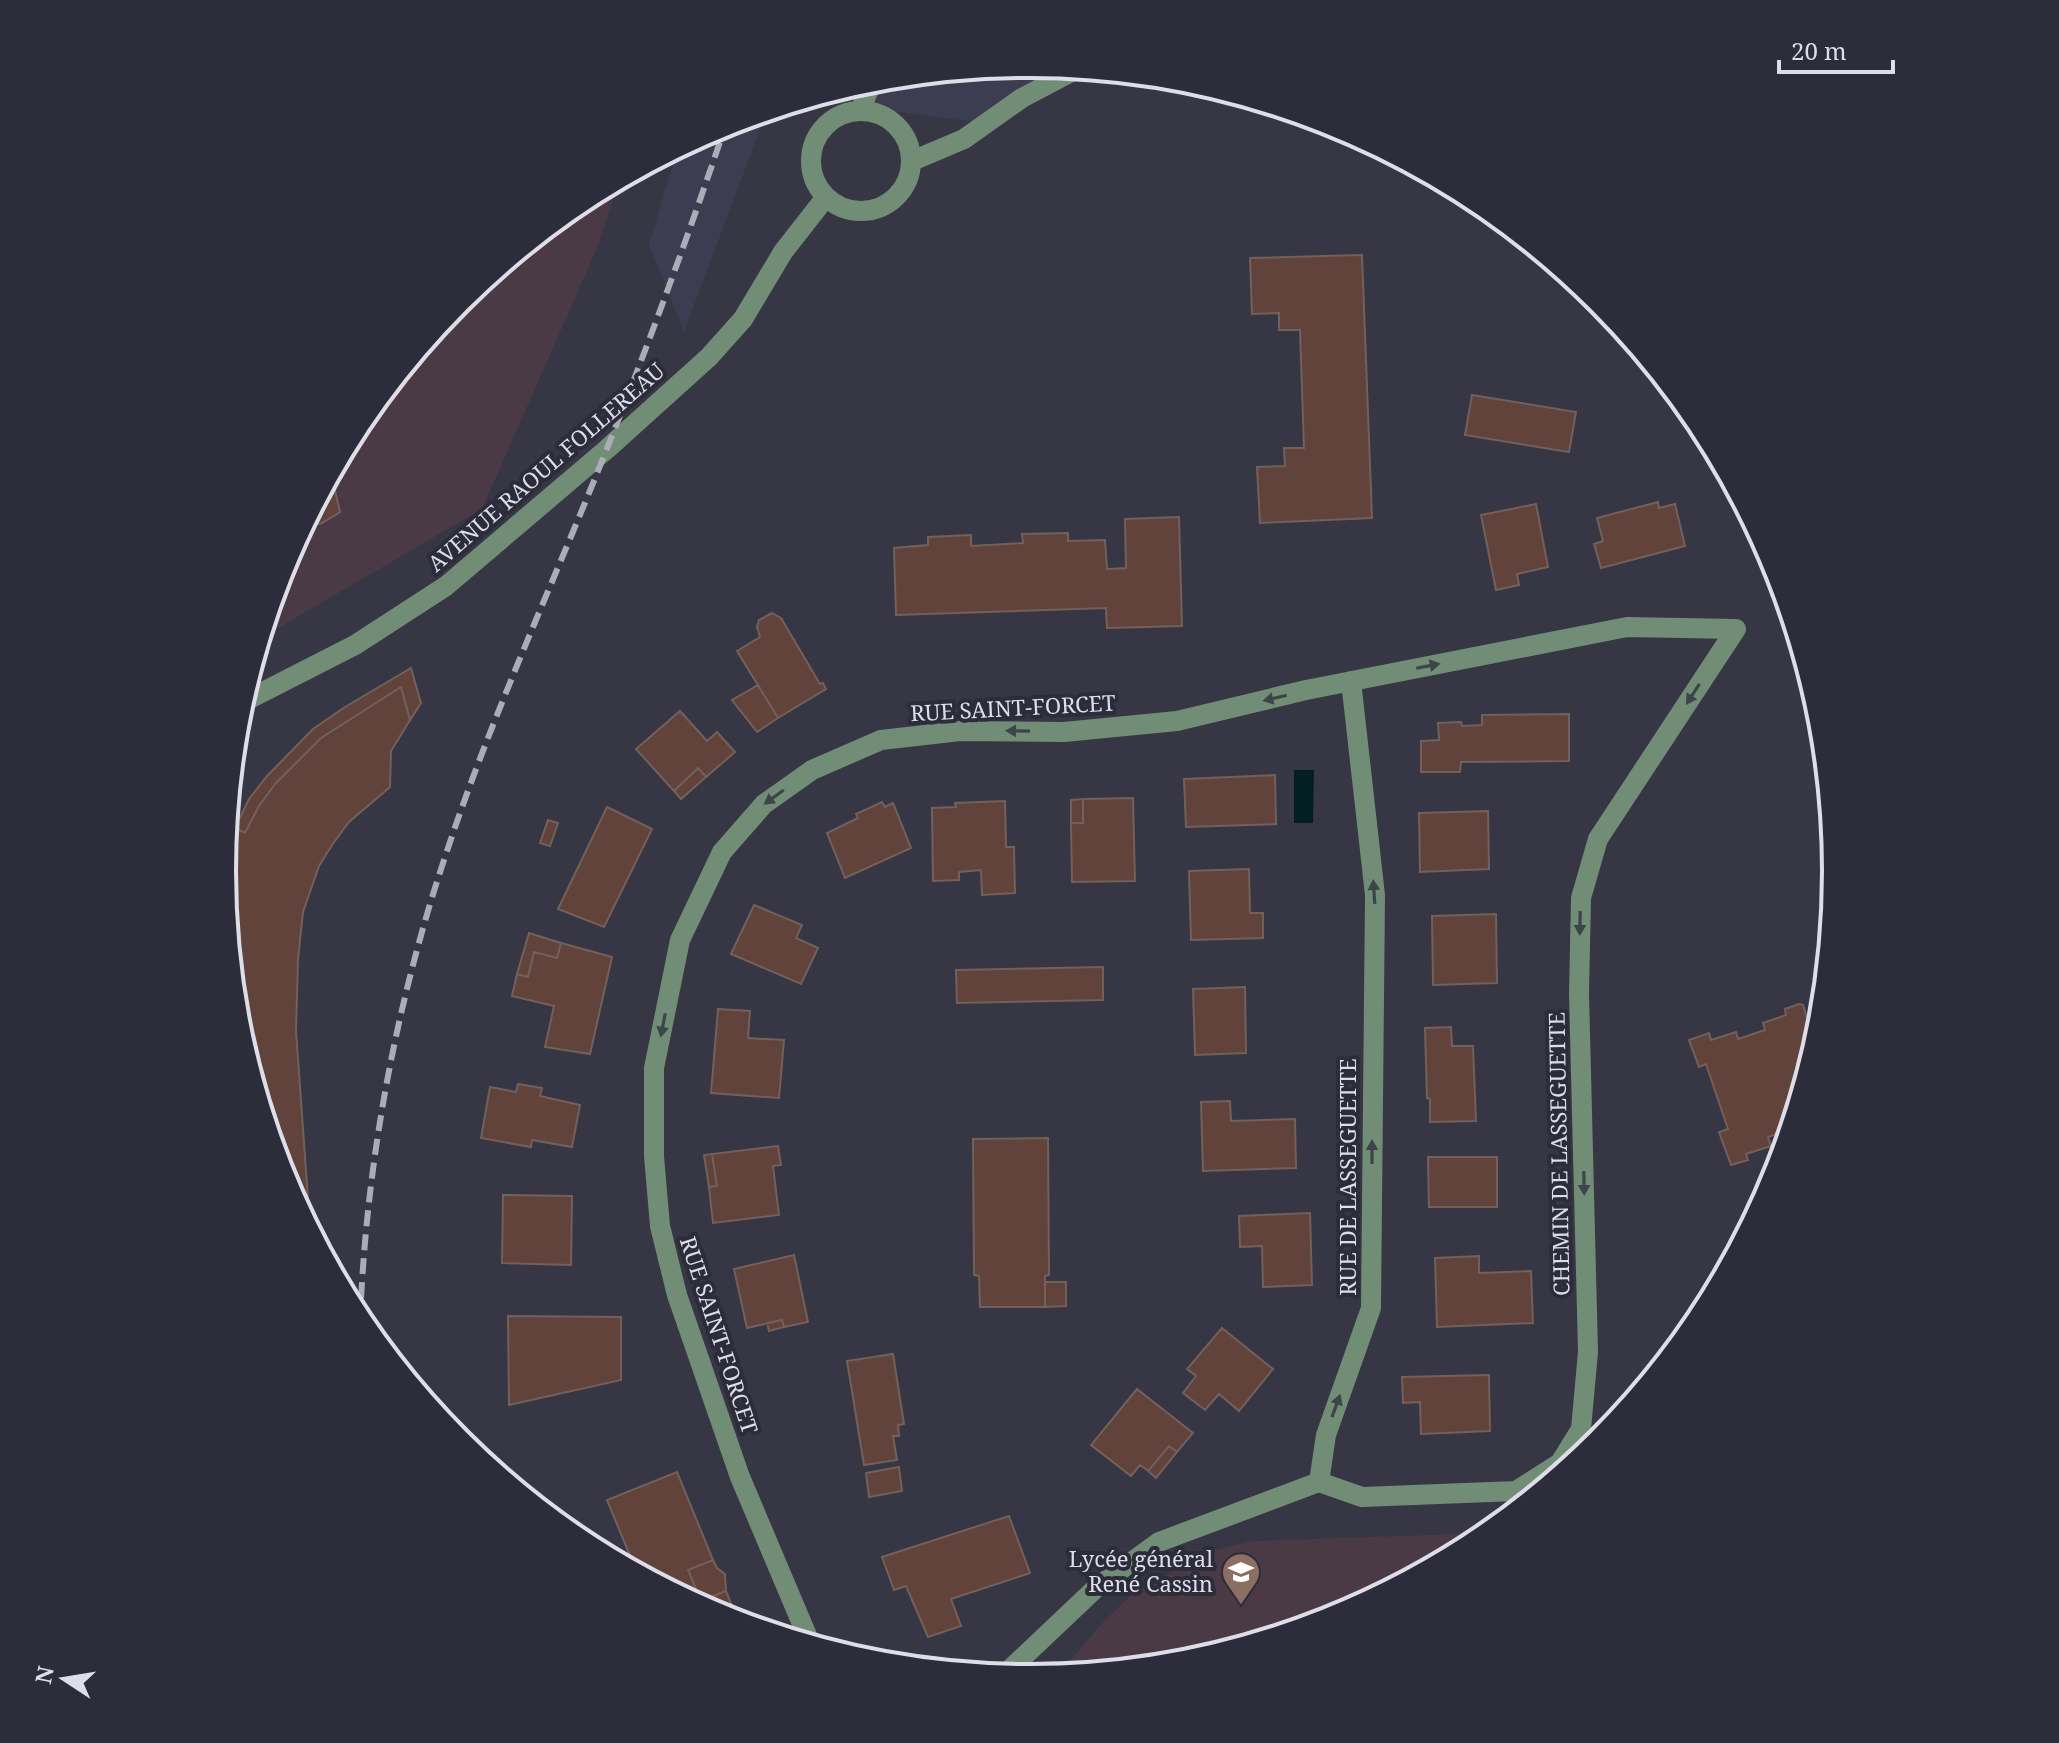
<svg xmlns="http://www.w3.org/2000/svg" width="2059" height="1743" font-family="'Noto Serif',serif">
<rect width="100%" height="100%" fill="#363645"/>
<!-- built -->
<path fill="#3d3d52" d="M1030,64L1067,68L976,122L803,100L872,79Z
M767,111L684,332L649,244L678,148L721,125Z"/>
<!-- education -->
<path fill="#4a3a46" d="M620,179L597,248L482,509L261,638L284,562L358,422L459,300L581,200Z
M1504,1522L1478,1543L1338,1618L1187,1664L1057,1676L1104,1621L1133,1593L1214,1550L1254,1541L1458,1534Z"/>
<!-- water -->
<path fill="#022022" d="M1294,770H1314L1313,823H1294Z"/>
<!-- building -->
<path fill="#61433b" stroke="#73605a" stroke-width="2" d="M1362,255L1372,518L1260,523L1257,467L1285,466L1284,448H1304L1300,330H1279V313L1252,314L1250,258Z
M1472,395L1576,412L1569,452L1465,435Z
M333,482L340,512L322,523L302,528L325,484Z
M1658,502L1659,508L1675,504L1685,546L1601,568L1594,544L1603,541L1597,518Z
M1536,504L1548,567L1517,574L1519,585L1496,590L1481,515Z
M1179,517L1182,626L1107,628L1106,608L896,615L894,548L928,545V537L971,535V546L1023,543L1022,534L1068,533V541L1105,540L1107,569L1126,568L1125,519Z
M772,613L781,618L820,684L823,683L826,689L778,718L737,651L760,637L757,627L759,620Z
M411,668L421,703L410,720L401,687L321,738L276,783L259,806L245,833L235,828L249,799L267,776L313,729L345,707Z
M758,685L778,718L757,732L732,700Z
M401,687L410,720L391,751L390,787L349,822L332,845L319,866L303,912L298,959L296,1031L308,1199L305,1222L283,1180L237,1029L222,871L223,857L235,828L245,833L259,806L276,783L321,738Z
M680,711L707,741L717,732L735,752L706,777L698,768L674,791L636,749Z
M1569,714V761L1461,762L1460,772H1421V741L1439,740L1438,723L1461,722L1462,726L1482,725V715Z
M698,768L706,777L681,799L674,791Z
M1275,775L1276,824L1186,827L1184,779Z
M1133,798L1135,881L1072,882L1071,823H1083V799Z
M1083,799V823H1071V800Z
M1005,801L1006,847H1014L1015,893L982,895L981,870L959,872V880L933,881L932,808L956,807L955,803Z
M882,802L885,807L893,803L911,848L845,878L827,833L858,818L856,814Z
M607,807L652,829L604,927L558,909Z
M1488,811L1489,869L1420,872L1419,813Z
M548,820L558,823L550,846L540,843Z
M1249,869L1250,913H1263V938L1191,940L1189,871Z
M754,905L802,925L796,938L818,948L801,984L731,954Z
M1496,914L1497,983L1433,985L1432,916Z
M529,933L561,943L557,958L534,952L528,977L517,974Z
M561,943L612,957L590,1054L545,1047L554,1006L512,996L517,974L528,977L534,952L557,958Z
M1103,967V1000L957,1003L956,970Z
M1245,987L1246,1053L1195,1055L1193,989Z
M1799,1004L1803,1005L1812,1034L1803,1036L1812,1061L1791,1129L1768,1137L1771,1146L1746,1154L1748,1160L1731,1165L1719,1132L1728,1129L1706,1064L1699,1067L1689,1040L1709,1033L1711,1040L1736,1032L1738,1039L1765,1030L1763,1023L1786,1015L1785,1009Z
M718,1009L750,1011L748,1038L784,1040L779,1098L711,1093Z
M1451,1027L1452,1046H1473L1476,1121L1430,1122V1099L1427,1098L1425,1028Z
M518,1084L542,1088L540,1096L580,1105L572,1147L532,1140L531,1147L481,1138L490,1087L516,1092Z
M1230,1101L1231,1121L1295,1119L1296,1168L1203,1171L1201,1102Z
M1048,1138L1049,1275L1045,1276V1307H980L979,1276L974,1275L973,1139Z
M778,1146L781,1165L773,1166L779,1215L713,1223L709,1187L717,1186L712,1154Z
M712,1154L717,1186L709,1187L704,1155Z
M1428,1157H1497V1207H1429Z
M503,1195L572,1196L571,1265L502,1263Z
M1310,1213L1312,1285L1263,1287L1262,1246L1240,1247L1239,1216Z
M794,1255L808,1322L784,1327L782,1320L747,1328L734,1269Z
M1479,1256V1273L1531,1271L1533,1323L1437,1327L1435,1258Z
M1045,1282H1066V1306L1045,1307Z
M508,1316L621,1317V1380L509,1405Z
M782,1320L784,1327L769,1331L767,1323Z
M1222,1328L1273,1369L1239,1411L1219,1394L1205,1410L1183,1393L1196,1376L1187,1369Z
M893,1354L904,1424L898,1425L899,1436H893L897,1460L864,1465L847,1361Z
M1489,1375L1490,1431L1421,1434L1420,1402L1403,1403L1402,1377Z
M1137,1389L1193,1433L1177,1452L1169,1446L1148,1471L1140,1465L1131,1476L1091,1445Z
M1169,1446L1177,1452L1156,1478L1148,1471Z
M899,1467L902,1491L869,1497L866,1473Z
M677,1472L713,1560L688,1570L701,1601L726,1591L739,1623L720,1617L637,1573L607,1500Z
M1009,1516L1030,1573L951,1599L961,1626L928,1637L906,1586L894,1590L882,1557Z
M713,1560L717,1568L725,1574L726,1591L701,1601L688,1570Z"/>
<g fill="none" stroke-linecap="round" stroke-linejoin="round">
<!-- minor -->
<path stroke="#718d76" stroke-width="20" d="M860,111L873,79
M811 161a50 50 0 1 1 100 0a50 50 0 1 1-100 0Z
M912,161L964,139L1022,98L1077,69
M240,707L251,698L355,645L446,586L607,449L709,357L743,319L783,252L826,197
M1319,1482L1362,1497L1516,1491L1560,1463L1581,1429L1588,1352L1579,993L1581,898L1598,839L1736,629
M1319,1482L1326,1435L1371,1308L1375,895L1351,681
M811,1645L740,1477L677,1295L660,1226L654,1156V1068L680,940L722,852L764,804L812,770L881,740L960,731L1064,732L1177,721L1306,690L1627,627L1736,629
M1003,1676L1097,1587L1159,1542L1319,1482"/>
<!-- rail -->
<path stroke="#acacb8" stroke-width="6" stroke-dasharray="16 8" stroke-linecap="butt" d="M360,1322C366,1163 396,1002 447,851C492,715 553,584 606,451C649,343 689,234 726,124"/>
</g>
<!-- one-way arrows -->
<defs><path id="oneway-solid" d="M-6-.8H1V-3.2L6.5 0L1 3.2V.8H-6Z" transform="scale(2)"/></defs>
<g fill="#3d444a">
<use href="#oneway-solid" transform="translate(1428 666) rotate(-11)"/>
<use href="#oneway-solid" transform="translate(1693 694) rotate(123)"/>
<use href="#oneway-solid" transform="translate(1275 698) rotate(167)"/>
<use href="#oneway-solid" transform="translate(1018 731) rotate(-179)"/>
<use href="#oneway-solid" transform="translate(774 797) rotate(144)"/>
<use href="#oneway-solid" transform="translate(1374 892) rotate(-94)"/>
<use href="#oneway-solid" transform="translate(1580 923) rotate(91)"/>
<use href="#oneway-solid" transform="translate(663 1025) rotate(101)"/>
<use href="#oneway-solid" transform="translate(1372 1152) rotate(-90)"/>
<use href="#oneway-solid" transform="translate(1584 1183) rotate(89)"/>
<use href="#oneway-solid" transform="translate(1336 1406) rotate(-70)"/>
</g>
<!-- icons -->
<defs>
<symbol id="school-pin" viewBox="-11 -11 22 30"><path d="M0 17L-7.5 6A9.5 9.5 0 1 1 7.5 6Z" fill="#8d6e63" stroke="#2c2c3b"/><path d="M0-5L7-2L0 1L-7-2ZM-4 1L0 2.5L4 1V4Q0 6-4 4Z" fill="#fff"/></symbol>
</defs>
<g fill-rule="evenodd">
<use href="#school-pin" x="1219" y="1550" width="44" height="60"/>
</g>
<g text-anchor="middle" stroke-width="8" stroke-linejoin="round" paint-order="stroke">
<!-- street labels -->
<g font-size="22" fill="#dddee8" stroke="#2c2c3b">
<text transform="translate(546 467) rotate(-41)" y="8">AVENUE RAOUL FOLLEREAU</text>
<text transform="translate(1013 708) rotate(-3)" y="8">RUE SAINT-FORCET</text>
<text transform="translate(1559 1154) rotate(-91)" y="8">CHEMIN DE LASSEGUETTE</text>
<text transform="translate(1348 1177) rotate(-90)" y="8">RUE DE LASSEGUETTE</text>
<text transform="translate(719 1335) rotate(72)" y="8">RUE SAINT-FORCET</text>
</g>
<!-- poi labels -->
<g font-size="22" fill="#dddee8" stroke="#2c2c3b" text-anchor="end">
<text x="1213" y="1567">Lycée général<tspan x="1213" dy="25">René Cassin</tspan></text>
</g>
</g>
<!-- crop -->
<path d="M0 0H2059V1743H0ZM236 871a793 793 0 1 1 1586 0a793 793 0 1 1-1586 0Z" fill="#2c2c3b" fill-rule="evenodd"/>
<path fill="none" stroke="#dddee8" stroke-width="4" d="M236 871a793 793 0 1 1 1586 0a793 793 0 1 1-1586 0Z"/>
<!-- north arrow -->
<g transform="translate(64 1679) rotate(282)" stroke="#2c2c3b" stroke-width="6" paint-order="stroke">
<path d="M0-6L14 30L0 20L-14 30Z" fill="#dddee8"/>
<text y="-12" font-size="22" font-weight="bold" text-anchor="middle" fill="#dddee8">N</text>
</g>
<!-- scale -->
<path d="M1779 60v12h114v-12" fill="none" stroke="#dddee8" stroke-width="4"/>
<text x="1791" y="60" font-size="24" fill="#dddee8" stroke="#2c2c3b" stroke-width="6" paint-order="stroke">20 m</text>
</svg>
